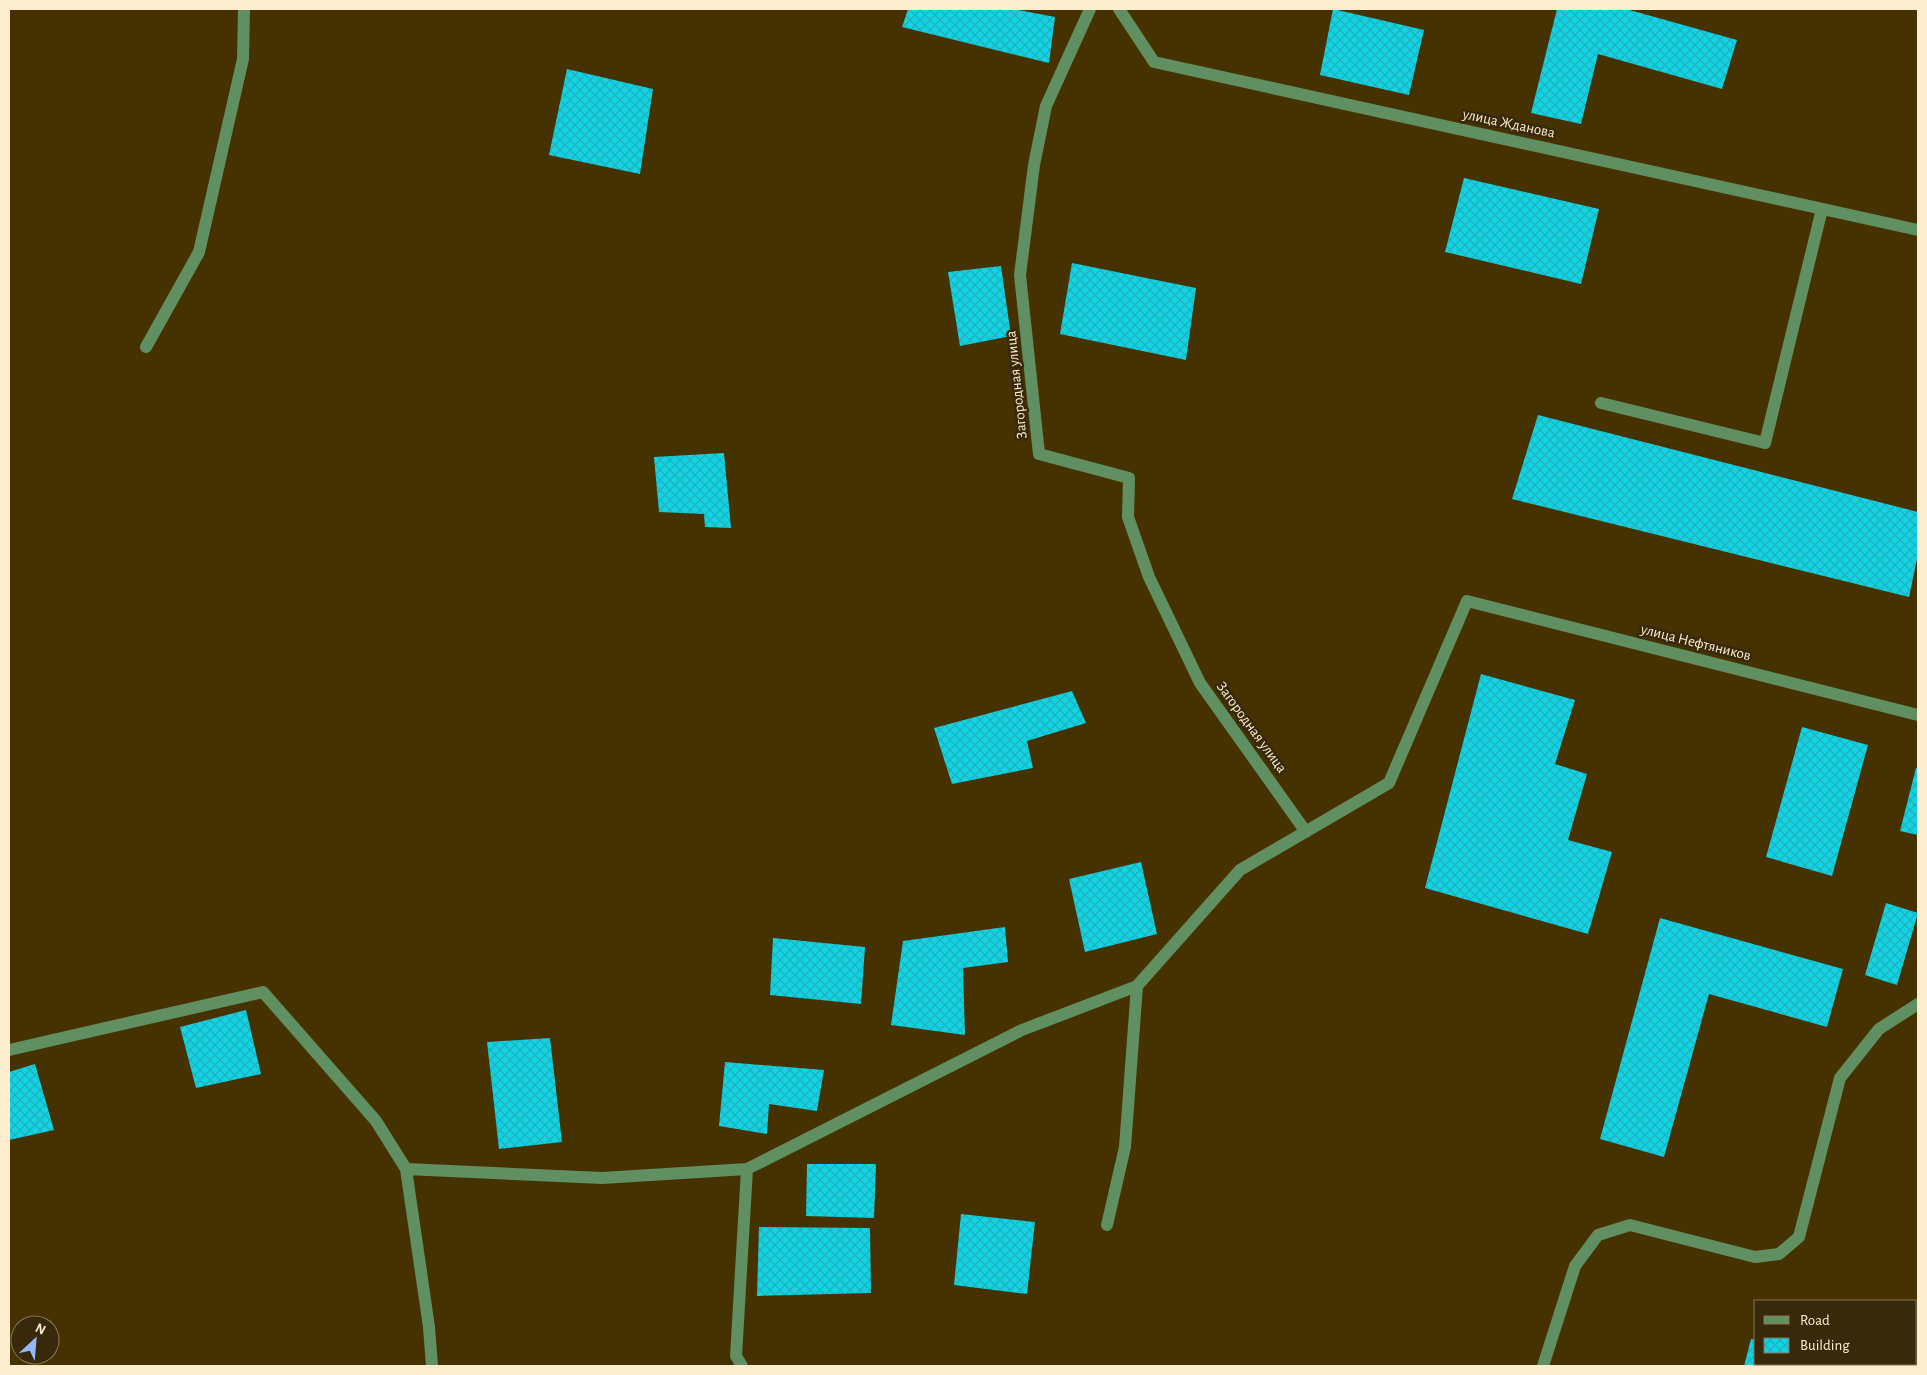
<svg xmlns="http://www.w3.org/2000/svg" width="1927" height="1375" font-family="'Alegreya Sans',sans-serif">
<defs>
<pattern id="building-cross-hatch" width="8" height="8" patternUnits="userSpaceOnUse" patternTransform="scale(1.25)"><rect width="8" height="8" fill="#11d3e4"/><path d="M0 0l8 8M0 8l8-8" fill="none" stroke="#20b0ba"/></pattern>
</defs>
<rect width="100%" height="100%" fill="#453200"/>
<!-- building -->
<path fill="url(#building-cross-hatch)" d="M908,9H1013L1055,17L1049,63L902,27Z
M1333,9L1424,30L1409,95L1320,75Z
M1557,9H1626L1737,40L1722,89L1598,54L1581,124L1531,113Z
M567,69L653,89L640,174L549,155Z
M1464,178L1599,209L1581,284L1445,252Z
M1072,263L1196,288L1186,360L1060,334Z
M1001,266L1011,336L960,346L948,272Z
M1538,415L1918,512V554L1909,597L1512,499Z
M724,453L731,528L705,527L704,514L659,512L654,457Z
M1481,674L1575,700L1555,764L1587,774L1568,840L1612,852L1588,934L1425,888Z
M1072,691L1086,723L1027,741L1033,768L952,784L934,728Z
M1802,727L1868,745L1832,876L1766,857Z
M1916,768H1918V835L1900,831Z
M1141,862L1157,934L1085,952L1069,879Z
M1886,903L1918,913L1897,985L1865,975Z
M1660,918L1843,969L1827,1027L1709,994L1664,1157L1600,1139Z
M1005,927L1008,962L963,968L965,1035L891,1025L903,941Z
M773,938L865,947L861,1004L770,995Z
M246,1010L261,1074L196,1088L180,1027Z
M550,1038L562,1142L499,1149L487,1042Z
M725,1062L824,1070L817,1111L769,1104L767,1134L719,1126Z
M35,1064L54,1130L9,1140V1072Z
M807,1164H876L874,1218L806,1216Z
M961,1214L1035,1222L1027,1294L954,1285Z
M759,1227L870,1228L871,1293L757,1296Z
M1751,1339L1756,1340V1364H1836L1842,1366H1744Z"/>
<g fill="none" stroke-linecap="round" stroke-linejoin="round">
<!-- minor -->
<path stroke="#609061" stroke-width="12" d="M1090,9L1046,106L1034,165L1020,275L1039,454L1129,478L1128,517L1149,577L1200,683L1306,832
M1119,9L1154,62L1918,230
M146,347L199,252L243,59L244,9
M1601,403L1765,443L1822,209
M9,1050L263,992L376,1121L406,1169L602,1178L747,1169
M406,1169L429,1327L432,1366
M1107,1225L1125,1147L1137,986
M742,1366L736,1356L747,1169L1022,1030L1137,986L1240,870L1389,783L1467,601L1918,715
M1543,1366L1575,1266L1598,1235L1630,1225L1755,1257L1779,1254L1799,1237L1840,1078L1879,1029L1918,1004"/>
</g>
<g text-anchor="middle" stroke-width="5" stroke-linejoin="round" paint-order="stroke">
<!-- street labels -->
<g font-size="15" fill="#fcedcf" stroke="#372909">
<text transform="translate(1509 123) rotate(12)" y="5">улица Жданова</text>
<text transform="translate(1016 385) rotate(-96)" y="5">Загородная улица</text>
<text transform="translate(1696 642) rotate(14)" y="5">улица Нефтяников</text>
<text transform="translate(1252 727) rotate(54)" y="5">Загородная улица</text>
</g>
</g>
<!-- border -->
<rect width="1927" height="1375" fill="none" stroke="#fcedcf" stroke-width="20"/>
<!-- legend -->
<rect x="1754" y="1300" width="162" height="65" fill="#372909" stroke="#867758"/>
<rect x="1764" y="1316" width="25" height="8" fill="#609061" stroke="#867758"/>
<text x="1800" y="1325" font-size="15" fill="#fcedcf">Road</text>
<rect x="1764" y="1338" width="25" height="15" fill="url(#building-cross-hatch)" stroke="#867758"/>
<text x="1800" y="1350" font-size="15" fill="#fcedcf">Building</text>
<!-- north arrow -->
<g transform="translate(35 1340) rotate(26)"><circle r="24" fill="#372909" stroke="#867758"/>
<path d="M0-4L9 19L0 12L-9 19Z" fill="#96b6fd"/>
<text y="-8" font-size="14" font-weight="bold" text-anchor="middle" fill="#fcedcf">N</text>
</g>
</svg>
